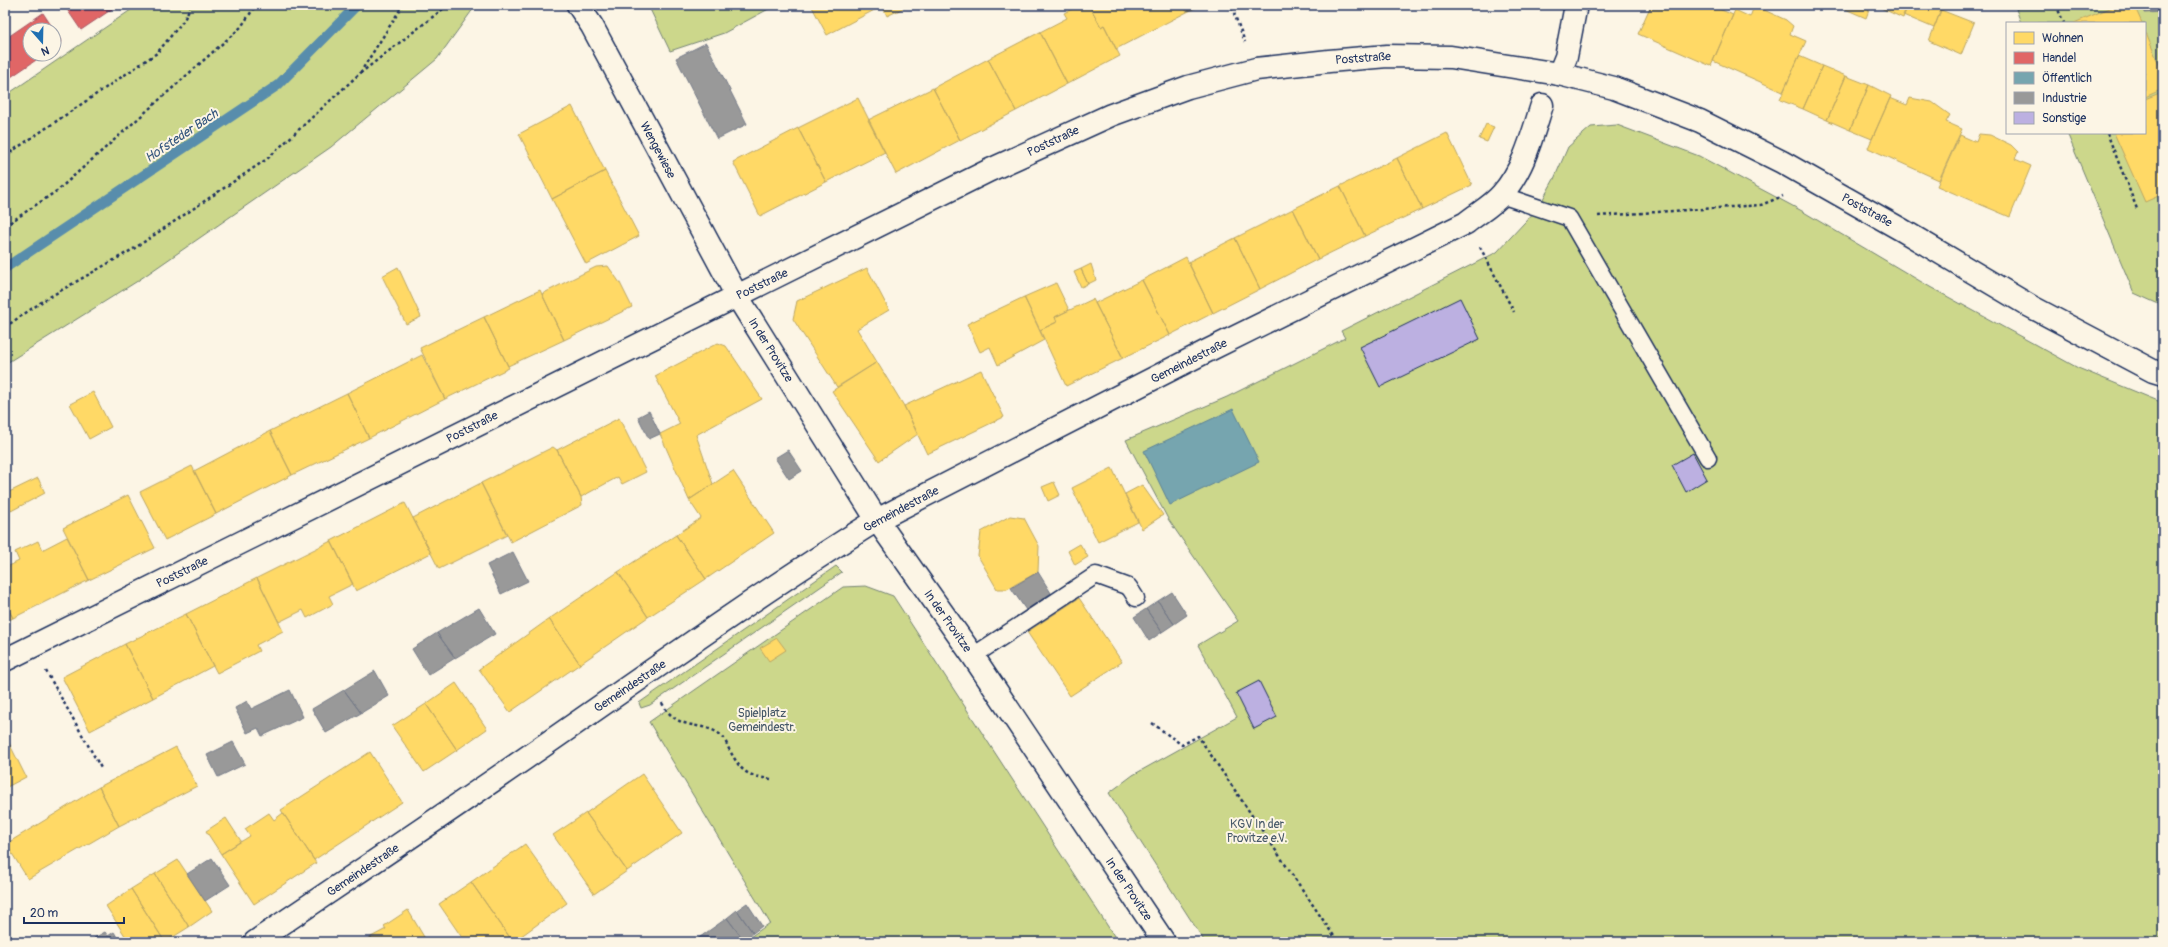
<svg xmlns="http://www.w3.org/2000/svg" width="2168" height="947" font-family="Pangolin,sans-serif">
<rect width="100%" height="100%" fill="#fcf5e5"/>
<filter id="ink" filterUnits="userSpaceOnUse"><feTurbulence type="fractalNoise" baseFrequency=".025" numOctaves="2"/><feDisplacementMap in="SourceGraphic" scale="8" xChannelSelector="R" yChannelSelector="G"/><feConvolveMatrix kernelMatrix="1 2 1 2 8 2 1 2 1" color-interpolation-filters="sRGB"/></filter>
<g filter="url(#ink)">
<!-- green -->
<path fill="#ccd78b" stroke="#748374" d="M138,5H476L437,59L331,147L136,282L5,364V96Z
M648,5H776L724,33L670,51Z
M2022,5H2163V306L2134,293L2067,133H2145V23H2021L2016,9Z
M1617,125L1699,156L1802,211L1930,287L2078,368L2163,403V942H1205L1109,793L1133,775L1237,717L1198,645L1238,621L1168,519L1126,440L1227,397L1345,338L1341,331L1497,252L1538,208L1554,179L1568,147L1591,127Z
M836,566L842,572L650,705L641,708L639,703Z
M866,586L893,596L1118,942H743L770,923L649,722L843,587Z"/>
<!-- homes -->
<path fill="#ffd966" stroke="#bba664" d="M811,5H882V6L827,35Z
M882,5H910L887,16Z
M1080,5H1089L1101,27L1104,25L1120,56L1067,84L1040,32L1067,18L1064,13Z
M1089,5H1183L1187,12L1116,49L1104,25L1101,27Z
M1183,5H1201L1187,12Z
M1651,5H1718L1717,8L1733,15L1711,66L1638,34Z
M1836,5H1871L1866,18Z
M1874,5H1908L1903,18Z
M1908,5H1943L1934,28L1903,15Z
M2117,5H2134L2142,23H2074Z
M1753,9L1764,10L1786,20L1793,26L1790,34L1806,41L1783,92L1713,61L1735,10L1750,17Z
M1941,10L1974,23L1961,55L1929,41Z
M2145,31L2163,74V89L2145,97Z
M1040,32L1067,84L1016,111L988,59Z
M1799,56L1822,66L1803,109L1780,100Z
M988,59L1016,111L960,140L933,88Z
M1822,66L1846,76L1827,120L1803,109Z
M1846,76L1869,85L1850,130L1827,120Z
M1869,85L1891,96L1872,139L1850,130Z
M933,88L960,140L896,174L868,120Z
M2162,92L2163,194L2145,202L2114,133H2145V99Z
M858,98L885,152L826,182L798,128Z
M1890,98L1907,105L1910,98L1932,102L1950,115L1946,122L1962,129L1939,180L1868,148Z
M572,106L605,171L552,199L519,134Z
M1486,124L1494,127L1487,142L1479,139Z
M798,128L826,182L760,216L733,162Z
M1447,133L1472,185L1422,209L1397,158Z
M1979,134L1990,135L2011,145L2018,152L2015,159L2031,166L2010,217L1937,186L1960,135L1976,142Z
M1397,158L1422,209L1365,236L1340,186Z
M605,171L639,236L586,264L552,199Z
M1340,186L1365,236L1318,259L1293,209Z
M1293,209L1318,259L1260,289L1235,238Z
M1235,238L1260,289L1213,313L1188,262Z
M1186,257L1213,313L1170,335L1142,280Z
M1091,264L1096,280L1088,284L1081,269Z
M608,266L620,283L632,307L564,340L542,294L596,267Z
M398,267L421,317L406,324L382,276Z
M867,268L889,310L857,329L877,362L837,387L793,319L797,301Z
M1081,269L1088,284L1081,287L1074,272Z
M1142,280L1170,335L1123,358L1095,303Z
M1056,283L1069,310L1055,317L1057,322L1040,330L1024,297Z
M540,290L564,340L508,366L484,317Z
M1024,297L1044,340L998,365L990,347L980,352L967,324Z
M1093,299L1123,358L1066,386L1040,330L1057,322L1055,317Z
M484,317L509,368L445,399L420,348Z
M718,343L726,346L762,399L696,435L713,484L689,500L660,434L680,424L655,376Z
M422,355L445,399L369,438L347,393Z
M877,362L904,406L918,434L879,461L832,391Z
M981,370L1004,417L927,454L904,406Z
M93,392L111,427L89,439L70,404Z
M347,393L369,438L292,475L270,431Z
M619,418L646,472L622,484L618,477L581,497L557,450Z
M270,431L292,475L216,514L194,471Z
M553,447L557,450L581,497L582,505L511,542L481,483Z
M192,466L216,514L165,540L140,492Z
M1112,468L1138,522L1098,542L1072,488Z
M733,471L774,533L706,579L676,535L701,518L689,500Z
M38,478L45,493L11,511L5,499V494Z
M1054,482L1060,495L1048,501L1042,487Z
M481,483L507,535L439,569L413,518Z
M1142,485L1163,515L1142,529L1125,494Z
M128,495L155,548L89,580L63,528Z
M405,503L431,553L356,591L331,541Z
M1010,516L1024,518L1039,546L1038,572L1007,589H997L978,556L981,532Z
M676,535L706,579L648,617L618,572Z
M67,537L89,580L13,618L5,603V568L19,561L15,552L38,541L42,550Z
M331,541L353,584L329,596L333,604L307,618L303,610L279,622L257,578Z
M1080,544L1088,557L1075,565L1068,551Z
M618,572L648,617L580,664L549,619Z
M257,578L283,631L256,645L259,651L217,673L186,614Z
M1079,598L1122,662L1070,696L1027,632Z
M5,603L13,618L5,622Z
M186,614L213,666L153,698L125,644Z
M549,619L580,664L510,712L479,669Z
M777,638L786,650L769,661L760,648Z
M125,644L153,698L90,731L62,677Z
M456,683L487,729L457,750L426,704Z
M426,704L457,750L424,772L392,726Z
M5,735L26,777L5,788Z
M176,747L197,786L119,826L99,787Z
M370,752L402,802L314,860L281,810Z
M642,774L682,833L627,871L586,813Z
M99,787L119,826L28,879L6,844Z
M269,813L274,820L283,813L316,863L254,904L221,854L250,836L245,829Z
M586,813L627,871L594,894L553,835Z
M226,818L241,841L221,854L206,831Z
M525,844L567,903L513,942L471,882Z
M178,860L212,911L189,927L155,874Z
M155,874L189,927L165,942L131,889Z
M471,882L513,942H465L439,904Z
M131,889L165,942H129L106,906Z
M408,910L427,942H374L371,937L386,929L384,926Z
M371,937L374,942H364Z"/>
<!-- shops -->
<path fill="#e06666" stroke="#a55664" d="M64,5H118L81,30Z
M43,13L62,42L54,48V30H30V54H45L5,81V39Z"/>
<!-- public -->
<path fill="#76a5af" stroke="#5b8297" d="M1233,409L1259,462L1170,505L1144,451Z"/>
<!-- industry -->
<path fill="#999" stroke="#737987" d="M2145,5H2163V12L2145,13Z
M706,43L747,124L717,139L676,58Z
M649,411L660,434L649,439L638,417Z
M788,450L802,471L789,479L775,458Z
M513,552L528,581L501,594L487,565Z
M1038,572L1051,593L1026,610L1011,588Z
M1172,592L1187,615L1174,624L1158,601Z
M1158,601L1174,624L1162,632L1146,609Z
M479,608L495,634L455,658L437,633Z
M1146,609L1162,632L1149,641L1134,617Z
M437,633L455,658L428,675L412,649Z
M375,671L389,696L361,713L344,690Z
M290,690L303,717L262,736L258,728L247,733L235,708L247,701L251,709Z
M344,690L361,713L326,733L312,709Z
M233,742L245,764L218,777L207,755Z
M212,858L230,885L205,901L187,874Z
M747,903L762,926L753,933L737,910Z
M737,910L753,933L743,939L727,918Z
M727,918L743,939L739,942H693Z
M105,932L108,936L114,932L120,942H96L94,938Z"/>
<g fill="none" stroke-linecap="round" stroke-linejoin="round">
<!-- stream -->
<path stroke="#588dac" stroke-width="10" d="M5,268L278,85L357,5"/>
</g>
<!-- building -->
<path fill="#bcb0e1" stroke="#1b2f5e" d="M1460,298L1480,339L1380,387L1360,347Z
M1693,453L1707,479L1686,492L1672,465Z
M1259,681L1277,717L1254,729L1236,693Z"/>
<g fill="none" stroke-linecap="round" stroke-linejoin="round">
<defs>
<path id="service" d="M1501,195L1569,218L1708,458
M973,656L1096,575L1129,587L1136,598"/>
<path id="minor" d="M578,5L592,26L737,296L877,520L973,656L1164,942
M1559,74L1566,57L1576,5
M255,942C348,879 441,817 533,753C647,674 760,593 877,520L1207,351L1466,223C1477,214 1493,205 1502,194C1524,169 1532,136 1542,105"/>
<path id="tertiary" d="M5,660L990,170L1111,115L1188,87L1256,69L1329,61L1387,56L1451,57L1559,74L1614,88L1700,121L1782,162L1902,230L2030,306L2153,371L2163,374"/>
</defs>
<!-- service casing -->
<use href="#service" stroke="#1b2f5e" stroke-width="19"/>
<!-- minor casing -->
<use href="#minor" stroke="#1b2f5e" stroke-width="25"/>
<!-- tertiary casing -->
<use href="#tertiary" stroke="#1b2f5e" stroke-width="25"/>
<!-- path -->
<path stroke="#1b2f5e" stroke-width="2.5" stroke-dasharray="3 3" stroke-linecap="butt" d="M1238,5L1232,8L1245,42
M2056,5L2064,23
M360,73L403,5
M2107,133L2137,209
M5,156L157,53L184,20L191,5
M1598,216L1761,205L1783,196
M5,226L58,190L241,27L256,5
M1480,247L1514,312
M5,327L46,299L135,248L267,159L358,75L448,5
M46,671L101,768
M662,703C679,734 702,719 722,736C725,739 727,745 729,749C741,771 745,776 771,779
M1152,723L1182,745L1198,736L1338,942"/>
<!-- service -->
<use href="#service" stroke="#fcf5e5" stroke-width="16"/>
<!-- minor -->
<use href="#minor" stroke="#fcf5e5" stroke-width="22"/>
<!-- tertiary -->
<use href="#tertiary" stroke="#fcf5e5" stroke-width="22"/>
</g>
</g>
<g text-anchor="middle" stroke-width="4" stroke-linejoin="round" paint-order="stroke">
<!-- street labels -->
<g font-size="12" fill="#1b2f5e" stroke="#fcf5e5">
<text transform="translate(1363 58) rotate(-4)" y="4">Poststraße</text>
<text transform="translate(1053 141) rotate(-25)" y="4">Poststraße</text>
<text transform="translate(658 150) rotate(62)" y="4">Wengewiese</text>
<text transform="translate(1867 210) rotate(29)" y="4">Poststraße</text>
<text transform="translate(762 284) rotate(-26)" y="4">Poststraße</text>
<text transform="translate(771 350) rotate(58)" y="4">In der Provitze</text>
<text transform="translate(1189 361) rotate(-27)" y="4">Gemeindestraße</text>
<text transform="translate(472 427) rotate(-27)" y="4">Poststraße</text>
<text transform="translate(901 509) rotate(-28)" y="4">Gemeindestraße</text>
<text transform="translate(182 572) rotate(-26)" y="4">Poststraße</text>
<text transform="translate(948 621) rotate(55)" y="4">In der Provitze</text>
<text transform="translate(630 686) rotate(-34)" y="4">Gemeindestraße</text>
<text transform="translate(363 870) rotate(-34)" y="4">Gemeindestraße</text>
<text transform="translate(1129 889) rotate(56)" y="4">In der Provitze</text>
</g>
<!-- park labels -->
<g font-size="12" fill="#475969" stroke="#fcf5e5">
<text x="762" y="717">Spielplatz<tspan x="762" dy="14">Gemeindestr.</tspan></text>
<text x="1257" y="828">KGV In der<tspan x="1257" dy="14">Provitze e.V.</tspan></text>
</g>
<!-- water labels -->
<g font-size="13" font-style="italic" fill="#34567e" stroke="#fcf5e5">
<text transform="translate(181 135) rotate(-34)" y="5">Hofsteder Bach</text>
</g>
</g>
<!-- margin -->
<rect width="2168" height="947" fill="none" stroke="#fcf5e5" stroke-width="20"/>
<rect x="10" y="10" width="2148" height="927" fill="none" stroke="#1b2f5e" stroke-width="1.5" filter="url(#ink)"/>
<!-- legend -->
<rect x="2006" y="22" width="140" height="112" fill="#fcf5e5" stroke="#a2a6af"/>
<rect x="2014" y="32" width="20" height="12" fill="#ffd966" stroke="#a2a6af"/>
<text x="2042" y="42" font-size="12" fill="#1b2f5e">Wohnen</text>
<rect x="2014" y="52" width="20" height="12" fill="#e06666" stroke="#a2a6af"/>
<text x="2042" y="62" font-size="12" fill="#1b2f5e">Handel</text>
<rect x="2014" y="72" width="20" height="12" fill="#76a5af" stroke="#a2a6af"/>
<text x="2042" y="82" font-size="12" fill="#1b2f5e">Öffentlich</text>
<rect x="2014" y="92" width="20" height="12" fill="#999999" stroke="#a2a6af"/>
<text x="2042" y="102" font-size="12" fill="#1b2f5e">Industrie</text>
<rect x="2014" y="112" width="20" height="12" fill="#bcb0e1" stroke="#a2a6af"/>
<text x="2042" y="122" font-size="12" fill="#1b2f5e">Sonstige</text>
<!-- north arrow -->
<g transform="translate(42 42) rotate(160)"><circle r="19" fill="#fcf5e5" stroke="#a2a6af"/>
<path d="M0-3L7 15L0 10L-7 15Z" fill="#1f6fb2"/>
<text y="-6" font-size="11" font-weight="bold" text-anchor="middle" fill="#1b2f5e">N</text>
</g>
<!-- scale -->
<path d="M24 917v6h100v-6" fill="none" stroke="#1b2f5e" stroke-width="2"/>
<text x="30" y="917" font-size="12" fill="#1b2f5e" stroke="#fcf5e5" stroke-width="3" paint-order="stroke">20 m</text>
</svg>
